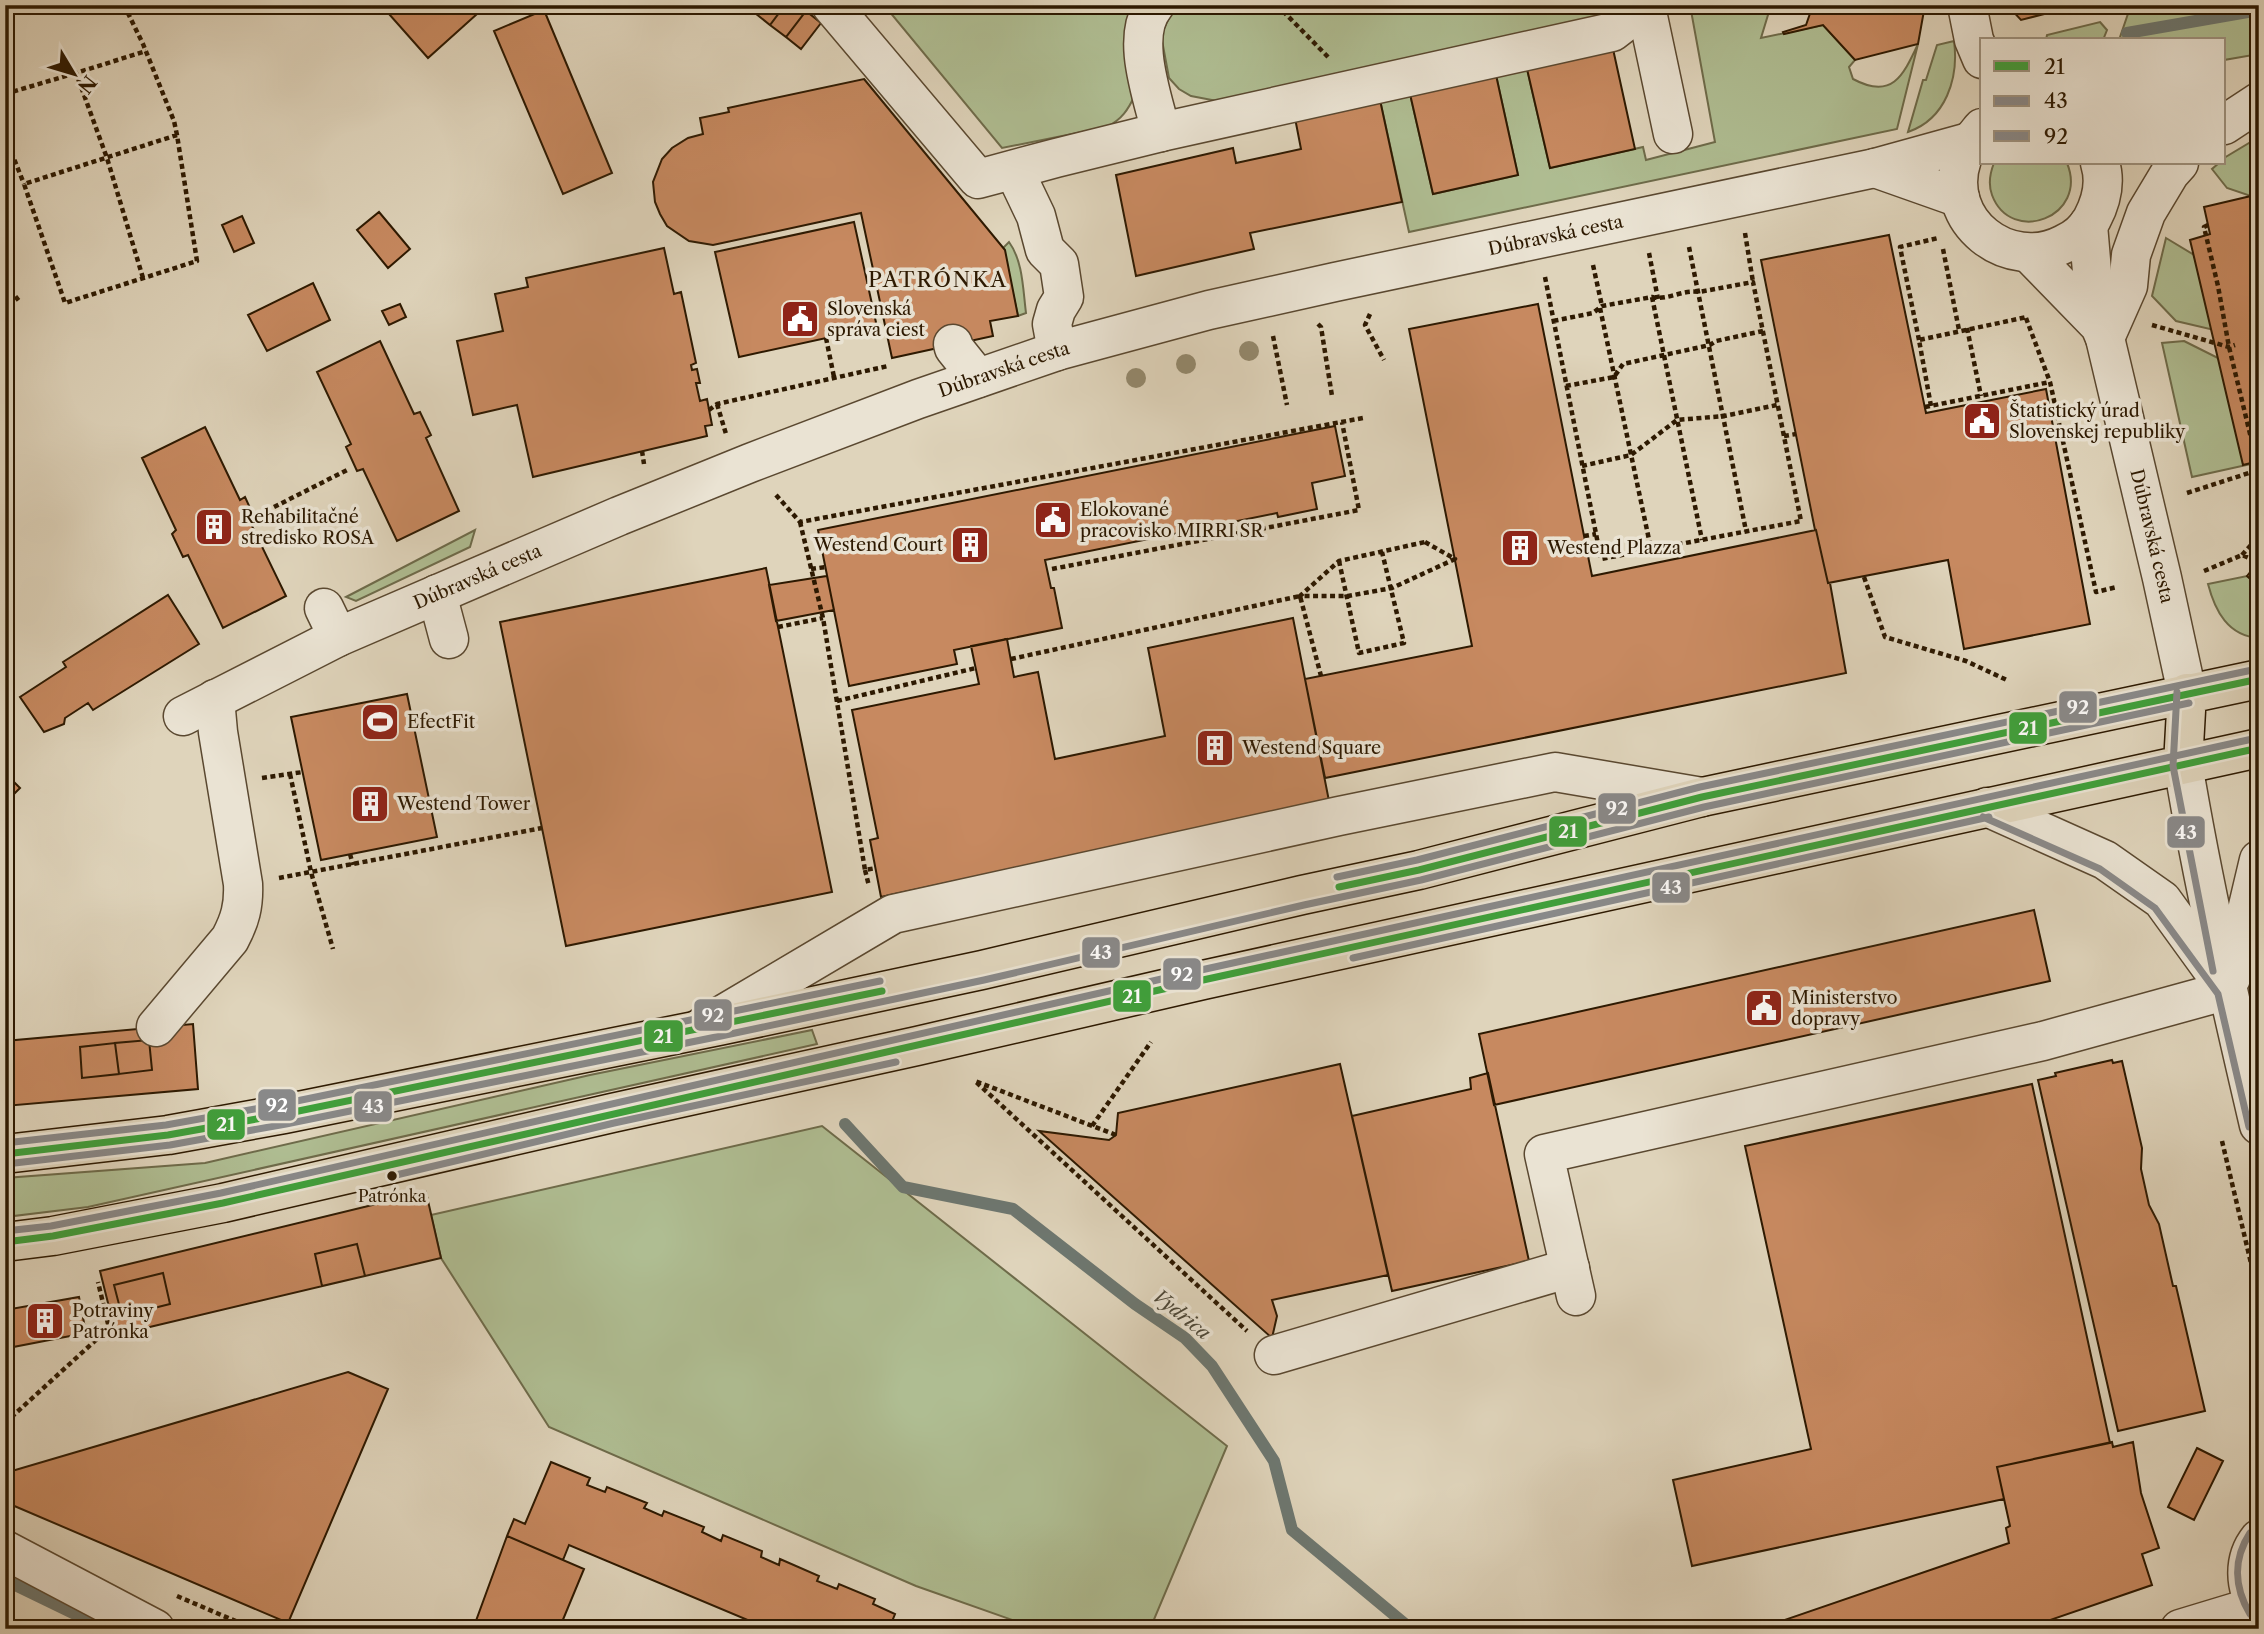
<svg xmlns="http://www.w3.org/2000/svg" width="2264" height="1634" font-family="'Libre Caslon Text',serif">
<rect width="100%" height="100%" fill="#dfd4bb"/>
<filter id="stains"><feTurbulence type="fractalNoise" baseFrequency=".00286" numOctaves="4"/><feColorMatrix values="0 0 0 0 .2 0 0 0 0 .09 0 0 0 0 .02 0 0 0 .5 -.17"/></filter>
<radialGradient id="worn" r=".72"><stop offset=".6" stop-color="#630" stop-opacity="0"/><stop offset="1" stop-color="#630" stop-opacity=".3"/></radialGradient>
<!-- green -->
<path fill="#afbd92" stroke="#6e6b4a" stroke-width="2" d="M884,5H1133L1135,95C1128,110 1122,119 1107,127L1002,148Z
M1175,5H1604L1600,14L1590,21L1217,101L1191,96L1179,89L1169,78L1161,35Z
M1690,5H1771L1761,38L1823,25L1855,60L1849,67L1853,79C1892,100 1903,76 1918,44L1897,129L1409,232L1380,100L1410,94L1433,194L1518,175L1496,75L1527,69L1550,168L1643,147L1646,160L1715,142Z
M2131,5H2259V54L2224,60V40H2119Z
M2100,22L2107,30L2103,40H2046L2047,35Z
M1954,41C1959,78 1946,119 1908,132L1923,80H1926L1937,45Z
M2259,137V200L2253,201L2251,196L2227,188L2212,169L2219,163H2224V158Z
M1994,163H2067C2089,217 2011,246 1992,195C1988,184 1990,173 1994,163Z
M2166,238L2194,255L2214,330L2176,321L2152,296Z
M1009,242C1023,261 1023,290 1026,313L1018,316L1003,248Z
M2184,341L2220,359L2231,385L2251,464L2192,477L2162,343Z
M475,530L470,547L356,601L346,597Z
M2247,576L2259,586V638C2228,636 2215,611 2208,584Z
M812,1030L817,1044L88,1207L5,1217V1178L205,1163L590,1075Z
M822,1126L1227,1446L1150,1629H1038L916,1586L549,1427L441,1258L431,1215Z"/>
<g fill="none" stroke-linecap="round" stroke-linejoin="round">
<!-- stream -->
<path stroke="#6d7770" stroke-width="12" d="M2127,33L2259,10
M845,1124L903,1187L1013,1209L1135,1304L1185,1338L1212,1366L1274,1461L1292,1530L1411,1629
M5,1580L106,1629"/>
</g>
<!-- building -->
<path fill="#c78960" stroke="#2d1901" stroke-width="2" d="M381,5H487L428,58Z
M761,5H785L770,25L755,13Z
M785,5H798L806,11L786,37L770,25Z
M1813,5H1925L1918,44L1855,60L1823,25L1784,34L1783,32L1806,25Z
M2007,5H2079L2021,20Z
M544,10L612,173L563,194L494,31Z
M806,11L821,23L801,49L786,37Z
M1613,49L1635,149L1550,168L1527,69Z
M1496,75L1518,175L1433,194L1410,94Z
M864,79L1005,250L1018,316L990,321L993,336L892,358L861,213L713,245L689,241L667,226L660,214L655,202L653,182L662,159L672,148L688,138L703,134L700,118L729,112L728,108Z
M1380,100L1402,202L1250,233L1254,249L1136,276L1116,175L1233,148L1236,163L1301,149L1295,118Z
M2251,196L2255,208L2259,207V461L2243,465L2190,240L2210,234L2204,207Z
M379,212L410,249L388,268L357,230Z
M242,216L254,243L234,252L222,225Z
M854,222L877,327L739,357L715,252Z
M1889,235L1926,413L2046,389L2090,624L1964,649L1948,560L1828,583L1816,530H1815L1761,260Z
M664,248L674,294L681,292L696,363L691,365L692,370L697,369L700,383H696L700,401L707,399L712,425L705,426L707,436L533,477L517,405L473,415L457,341L503,331L495,294L528,287L526,278Z
M313,283L330,320L267,351L248,315Z
M400,304L406,317L389,325L382,311Z
M1538,304L1592,576L1816,530L1828,583H1830L1846,673L1325,778L1305,679L1472,646L1409,329Z
M380,341L414,414L420,412L431,435L426,438L459,511L397,541L363,469L357,471L346,447L351,444L317,372Z
M1335,426L1345,476L1312,483L1317,509L1278,517L1277,513L1045,560L1051,588H1054L1062,628L954,650L957,664L849,686L818,530Z
M205,427L240,500L245,497L256,521L251,524L286,596L223,628L188,555L183,557L172,534L176,530L142,458Z
M2259,561V586L2247,576Z
M766,568L832,892L566,946L500,622Z
M827,576L834,610L776,621L769,585Z
M168,595L199,644L93,710L88,703L65,718L64,724L44,732L20,697L66,667L63,662Z
M1293,618L1329,801L881,897L870,840L878,838L852,710L979,684L971,646L1007,639L1014,677L1038,672L1055,759L1165,736L1148,648Z
M407,694L437,837L321,860L291,717Z
M5,773L20,788L5,803Z
M2034,910L2050,981L1494,1105L1479,1034Z
M193,1024L198,1089L5,1106V1041Z
M149,1040L152,1070L119,1074L115,1043Z
M115,1043L119,1074L82,1078L80,1047Z
M2112,1060L2113,1063L2122,1061L2142,1148L2141,1169L2149,1205L2159,1224L2173,1286H2176L2205,1411L2118,1431L2038,1080L2056,1076L2055,1073Z
M1340,1064L1388,1275L1272,1300L1277,1316L1272,1338L1039,1131L1109,1140L1116,1135L1118,1113Z
M1488,1073L1529,1261L1392,1291L1352,1116L1471,1089L1470,1078Z
M2032,1084L2110,1443L1997,1467L2004,1499L1692,1566L1673,1480L1811,1449L1745,1146Z
M426,1192L441,1258L116,1335L100,1271Z
M357,1244L365,1276L322,1286L315,1254Z
M163,1273L170,1304L122,1316L114,1285Z
M79,1297L86,1333L8,1348L5,1332V1310Z
M348,1372L388,1389L288,1623L5,1502V1473Z
M2112,1442L2113,1447L2133,1442L2141,1493L2159,1548L2142,1554L2152,1585L2024,1629H1768L1767,1626L2009,1543L2006,1528L2010,1526L1997,1467Z
M2197,1448L2223,1461L2194,1520L2168,1507Z
M551,1462L590,1478L587,1485L605,1492L607,1487L647,1503L644,1508L662,1516L664,1511L704,1527L702,1532L721,1541L723,1535L762,1551L761,1557L779,1565L780,1559L819,1576L817,1581L837,1589L839,1584L875,1599L873,1604L895,1614L889,1629H769L569,1545L563,1560L507,1536L514,1519L525,1524Z
M507,1536L584,1569L562,1622L579,1629H473Z"/>
<g fill="none" stroke-linecap="round" stroke-linejoin="round">
<defs>
<g id="minor">
<path d="M831,5L978,179L1056,158L1161,132L1612,32L1647,5"/>
<path d="M1155,5C1129,35 1153,98 1161,132"/>
<path d="M1967,5L1974,40L1982,59"/>
<path d="M1646,7L1673,134"/>
<path d="M2224,125L2259,102"/>
<path d="M1982,128C1974,138 1966,147 1962,159C1941,221 2008,273 2064,244C2075,239 2086,230 2092,219C2101,202 2106,182 2100,163"/>
<path d="M1875,168L1960,198"/>
<path d="M1014,170L1036,216L1045,250L1059,264L1064,297L1056,310L1052,324L1057,351"/>
<path d="M2088,225L2094,295L2100,326"/>
<path id="s1" d="M2030,254L2100,326L2105,338L2162,578L2187,693"/>
<path d="M2105,338L2128,286L2131,255L2146,213L2170,173L2179,163"/>
<path d="M953,344L954,348L978,378"/>
<path d="M437,594L449,639"/>
<path d="M324,608L338,637"/>
<path id="s2" d="M183,716L338,637L619,516L750,463L918,399L1057,351L1209,310L1335,282L1875,168L1969,142"/>
<path d="M2183,764C2203,885 2231,1005 2259,1125"/>
<path d="M1987,807L2105,860L2162,900L2220,980"/>
<path d="M2231,978L2259,860"/>
<path d="M156,1027L230,939C240,920 244,906 243,884L218,732L215,699"/>
<path d="M702,1027L893,914L1339,816L1555,772L1702,797"/>
<path d="M1576,1296L1544,1154L2043,1041L2228,990"/>
<path d="M1274,1355L1570,1268"/>
<path d="M2259,1539C2243,1559 2244,1588 2259,1608"/>
<path d="M5,1550L155,1629"/>
<path d="M2180,1629L2256,1606"/>
</g>
<path id="major" d="M2183,764L2187,693
M5,1154L168,1135L284,1114L719,1026L982,970L1302,895L1419,870L1702,797L2259,679
M5,1242L53,1236L223,1203L612,1113L917,1046L1203,980L2259,748"/>
</defs>
<!-- minor casing -->
<use href="#minor" stroke="#5a4830" stroke-width="41"/>
<!-- major casing -->
<use href="#major" stroke="#2d1901" stroke-width="41"/>
<!-- path -->
<path stroke="#2d1901" stroke-width="4.5" stroke-dasharray="5 3.5" stroke-linecap="butt" d="M124,5L143,44L174,121L177,135L197,261L65,303L24,184L177,135
M1277,5L1328,57
M5,94L76,73
M5,136L24,184
M2254,206L2259,205
M2208,225L2204,227L2218,286L2229,347L2259,471
M1745,233L1753,282
M1689,247L1746,531
M1943,249L1959,330
M1649,253L1658,299
M1593,265L1602,306
M1545,277L1601,559L1801,521L1753,282L1699,292C1683,289 1667,301 1652,297L1602,306L1593,313L1553,321
M143,278L107,158L76,73L146,51
M5,283L19,301
M1652,297L1702,540
M1600,308L1651,549
M1370,314L1365,325L1384,360
M2026,318L2050,382L2096,592L2117,587
M1318,324L1321,327L1332,396
M2152,325L2229,347L2235,345
M1967,328L1981,396
M1273,336L1287,405
M826,338L834,377
M1919,340L1900,247L1938,238
M1566,386L1614,377L1623,364L1710,345L1716,341L1763,331
M717,404L726,434
M1931,406L1919,340L2027,317
M1925,407L2050,382
M709,410L717,404L888,366
M1784,436L1796,434
M642,451L644,464
M1582,466L1631,455L1677,420L1724,416L1777,405
M2187,493L2252,472
M776,495L800,522L1363,418
M274,507L349,469
M800,522L823,618L865,870L876,868
M1584,536L1596,534
M1425,542L1455,559L1392,588L1348,596H1300L1339,561Z
M2242,555L2259,536
M1339,561L1359,653L1404,643L1382,552
M811,569L826,567
M1052,569L1359,510L1342,422
M2204,571L2242,555L2258,562
M1864,577L1885,637L1966,661L2009,681
M778,627L823,618
M1011,659L1300,596L1321,676
M837,701L976,668
M290,774L311,872L333,949
M262,778L303,772
M350,854L353,865
M865,870L869,886
M279,878L542,828
M1092,1126L1151,1042
M1116,1135L975,1081L1247,1331
M2222,1141L2259,1297
M5,1423L109,1328L98,1282
M177,1596L254,1629"/>
<!-- minor -->
<use href="#minor" stroke="#eae3d3" stroke-width="38"/>
<!-- major -->
<use href="#major" stroke="#dfd4bb" stroke-width="38"/>
<defs>
<path id="bus-1" d="M1339,887L1419,870L1702,797L2259,679
M5,1154L168,1135L284,1114L882,991
M5,1242L53,1236L223,1203L1203,980L2259,748"/>
<path id="bus-2" d="M2177,692L2173,766L2213,971
M1983,817L2100,869L2155,908L2218,994L2249,1127
M1353,958L1989,817
M6,1164L170,1145L286,1124L721,1036L984,980L1304,905L1421,880L1704,807L2189,703
M392,1176L614,1123L896,1062
M2250,1614C2234,1587 2233,1559 2250,1533"/>
<path id="bus-3" d="M1337,877L1417,860L1700,787L2257,669
M5,1143L166,1125L282,1104L880,981
M5,1231L51,1226L221,1193L1201,970L2257,738"/>
</defs>
<!-- bus-1 casing -->
<use href="#bus-1" stroke="#eae3d3" stroke-width="12"/>
<!-- bus-2 casing -->
<use href="#bus-2" stroke="#eae3d3" stroke-width="12"/>
<!-- bus-3 casing -->
<use href="#bus-3" stroke="#eae3d3" stroke-width="12"/>
<!-- bus-1 -->
<use href="#bus-1" stroke="#3fa03b" stroke-width="7"/>
<!-- bus-2 -->
<use href="#bus-2" stroke="#898989" stroke-width="7"/>
<!-- bus-3 -->
<use href="#bus-3" stroke="#898989" stroke-width="7"/>
</g>
<!-- trees -->
<g fill="#93886c">
<circle cx="1249" cy="351" r="10"/>
<circle cx="1186" cy="364" r="10"/>
<circle cx="1136" cy="378" r="10"/>
</g>
<!-- icons -->
<defs>
<symbol id="civic-square" viewBox="-11 -11 22 22"><rect x="-9" y="-9" width="18" height="18" rx="4" fill="#8f2418" stroke="#eae3d3"/><path d="M-.6-6.5H3V-4.5H.6V-3L4-1V1h2V6H-6V1h2V-1L-.6-3ZM-1.2 2.5V6h2.4V2.5Z" fill="#fff"/></symbol>
<symbol id="building-square" viewBox="-11 -11 22 22"><rect x="-9" y="-9" width="18" height="18" rx="4" fill="#8f2418" stroke="#eae3d3"/><path d="M-4-6H4V6H1V3H-1V6H-4ZM-2.5-4.3h1.7v1.8h-1.7ZM.8-4.3h1.7v1.8H.8ZM-2.5-1h1.7V.8h-1.7ZM.8-1h1.7V.8H.8Z" fill="#fff"/></symbol>
<symbol id="stadium-square" viewBox="-11 -11 22 22"><rect x="-9" y="-9" width="18" height="18" rx="4" fill="#8f2418" stroke="#eae3d3"/><path d="M0-5a6.5 5 0 1 0 0 10a6.5 5 0 1 0 0-10ZM-3.5-1.8h7v3.6h-7Z" fill="#fff"/></symbol>
</defs>
<g fill-rule="evenodd">
<use href="#civic-square" x="778" y="297" width="44" height="44"/>
<use href="#civic-square" x="1960" y="399" width="44" height="44"/>
<use href="#civic-square" x="1031" y="498" width="44" height="44"/>
<use href="#building-square" x="192" y="505" width="44" height="44"/>
<use href="#building-square" x="948" y="523" width="44" height="44"/>
<use href="#building-square" x="1498" y="526" width="44" height="44"/>
<use href="#stadium-square" x="358" y="700" width="44" height="44"/>
<use href="#building-square" x="1193" y="726" width="44" height="44"/>
<use href="#building-square" x="348" y="782" width="44" height="44"/>
<use href="#civic-square" x="1742" y="986" width="44" height="44"/>
<use href="#building-square" x="23" y="1299" width="44" height="44"/>
</g>
<!-- markers -->
<circle fill="#2d1901" stroke="#eae3d3" stroke-width="2.5" cx="392" cy="1176" r="6"/>
<g text-anchor="middle" stroke-width="7" stroke-linejoin="round" paint-order="stroke">
<!-- bus labels -->
<g font-size="16" fill="#2d1901" stroke="#eae3d3">
<text x="392" y="1202">Patrónka</text>
</g>
<!-- street labels -->
<g font-size="18" fill="#2d1901" stroke="#eae3d3">
<text dy="6" stroke="none"><textPath href="#s2" startOffset="1460">Dúbravská cesta</textPath></text>
<text dy="6" stroke="none"><textPath href="#s2" startOffset="892">Dúbravská cesta</textPath></text>
<text dy="6" stroke="none"><textPath href="#s1" startOffset="317">Dúbravská cesta</textPath></text>
<text dy="6" stroke="none"><textPath href="#s2" startOffset="326">Dúbravská cesta</textPath></text>
</g>
<!-- poi labels -->
<g font-size="18" fill="#2d1901" stroke="#eae3d3" text-anchor="start">
<text x="827" y="315">Slovenská<tspan x="827" dy="21">správa ciest</tspan></text>
<text x="2009" y="417">Štatistický úrad<tspan x="2009" dy="21">Slovenskej republiky</tspan></text>
<text x="1080" y="516">Elokované<tspan x="1080" dy="21">pracovisko MIRRI SR</tspan></text>
<text x="241" y="523">Rehabilitačné<tspan x="241" dy="21">stredisko ROSA</tspan></text>
<text x="943" y="551" text-anchor="end">Westend Court</text>
<text x="1547" y="554">Westend Plazza</text>
<text x="407" y="728">EfectFit</text>
<text x="1242" y="754">Westend Square</text>
<text x="397" y="810">Westend Tower</text>
<text x="1791" y="1004">Ministerstvo<tspan x="1791" dy="21">dopravy</tspan></text>
<text x="72" y="1317">Potraviny<tspan x="72" dy="21">Patrónka</tspan></text>
</g>
<!-- water labels -->
<g font-size="19" font-style="italic" fill="#4d4838" stroke="#eae3d3">
<text transform="translate(1182 1314) rotate(39)" y="7">Vydrica</text>
</g>
<!-- quarter labels -->
<g font-size="21" letter-spacing="2" fill="#2d1901" stroke="#eae3d3">
<text x="938" y="287">PATRÓNKA</text>
</g>
</g>
<g stroke="#eae3d3" stroke-width="2.5">
<rect x="2058" y="690" width="40" height="34" rx="7" fill="#898989"/>
<rect x="2008" y="711" width="40" height="34" rx="7" fill="#3fa03b"/>
<rect x="1597" y="792" width="40" height="33" rx="7" fill="#898989"/>
<rect x="1548" y="815" width="40" height="33" rx="7" fill="#3fa03b"/>
<rect x="2166" y="815" width="40" height="34" rx="7" fill="#898989"/>
<rect x="1651" y="871" width="40" height="33" rx="7" fill="#898989"/>
<rect x="1081" y="936" width="40" height="33" rx="7" fill="#898989"/>
<rect x="1162" y="957" width="40" height="34" rx="7" fill="#898989"/>
<rect x="1112" y="979" width="40" height="34" rx="7" fill="#3fa03b"/>
<rect x="693" y="998" width="40" height="34" rx="7" fill="#898989"/>
<rect x="643" y="1019" width="41" height="34" rx="7" fill="#3fa03b"/>
<rect x="257" y="1088" width="40" height="34" rx="7" fill="#898989"/>
<rect x="353" y="1090" width="40" height="33" rx="7" fill="#898989"/>
<rect x="206" y="1108" width="40" height="33" rx="7" fill="#3fa03b"/>
</g>
<g font-size="19" text-anchor="middle" font-weight="bold" fill="#fff">
<text x="2078" y="714">92</text>
<text x="2028" y="735">21</text>
<text x="1617" y="815">92</text>
<text x="1568" y="838">21</text>
<text x="2186" y="839">43</text>
<text x="1671" y="894">43</text>
<text x="1101" y="959">43</text>
<text x="1182" y="981">92</text>
<text x="1132" y="1003">21</text>
<text x="713" y="1022">92</text>
<text x="663" y="1043">21</text>
<text x="277" y="1112">92</text>
<text x="373" y="1113">43</text>
<text x="226" y="1131">21</text>
</g>
<!-- margin -->
<rect width="2264" height="1634" fill="none" stroke="#dfd4bb" stroke-width="28"/>
<rect x="7" y="7" width="2250" height="1620" fill="none" stroke="#2d1901" stroke-width="3.5"/>
<rect x="14" y="14" width="2236" height="1606" fill="none" stroke="#2d1901" stroke-width="2"/>
<!-- legend -->
<rect x="1980" y="38" width="245" height="126" fill="#eae3d3" stroke="#9e927f" stroke-width="2"/>
<rect x="1994" y="61" width="35" height="10" fill="#3fa03b" stroke="#9e927f" stroke-width="2"/>
<text x="2044" y="74" font-size="21" fill="#2d1901">21</text>
<rect x="1994" y="96" width="35" height="10" fill="#898989" stroke="#9e927f" stroke-width="2"/>
<text x="2044" y="108" font-size="21" fill="#2d1901">43</text>
<rect x="1994" y="131" width="35" height="10" fill="#898989" stroke="#9e927f" stroke-width="2"/>
<text x="2044" y="144" font-size="21" fill="#2d1901">92</text>
<!-- north arrow -->
<g transform="translate(74 74) rotate(128)" stroke="#eae3d3" stroke-width="5" paint-order="stroke">
<path d="M0-5L12 26L0 18L-12 26Z" fill="#2d1901"/>
<text y="-10" font-size="19" font-weight="bold" text-anchor="middle" fill="#2d1901">N</text>
</g>
<rect width="100%" height="100%" filter="url(#stains)"/>
<rect width="100%" height="100%" fill="url(#worn)"/>
</svg>
